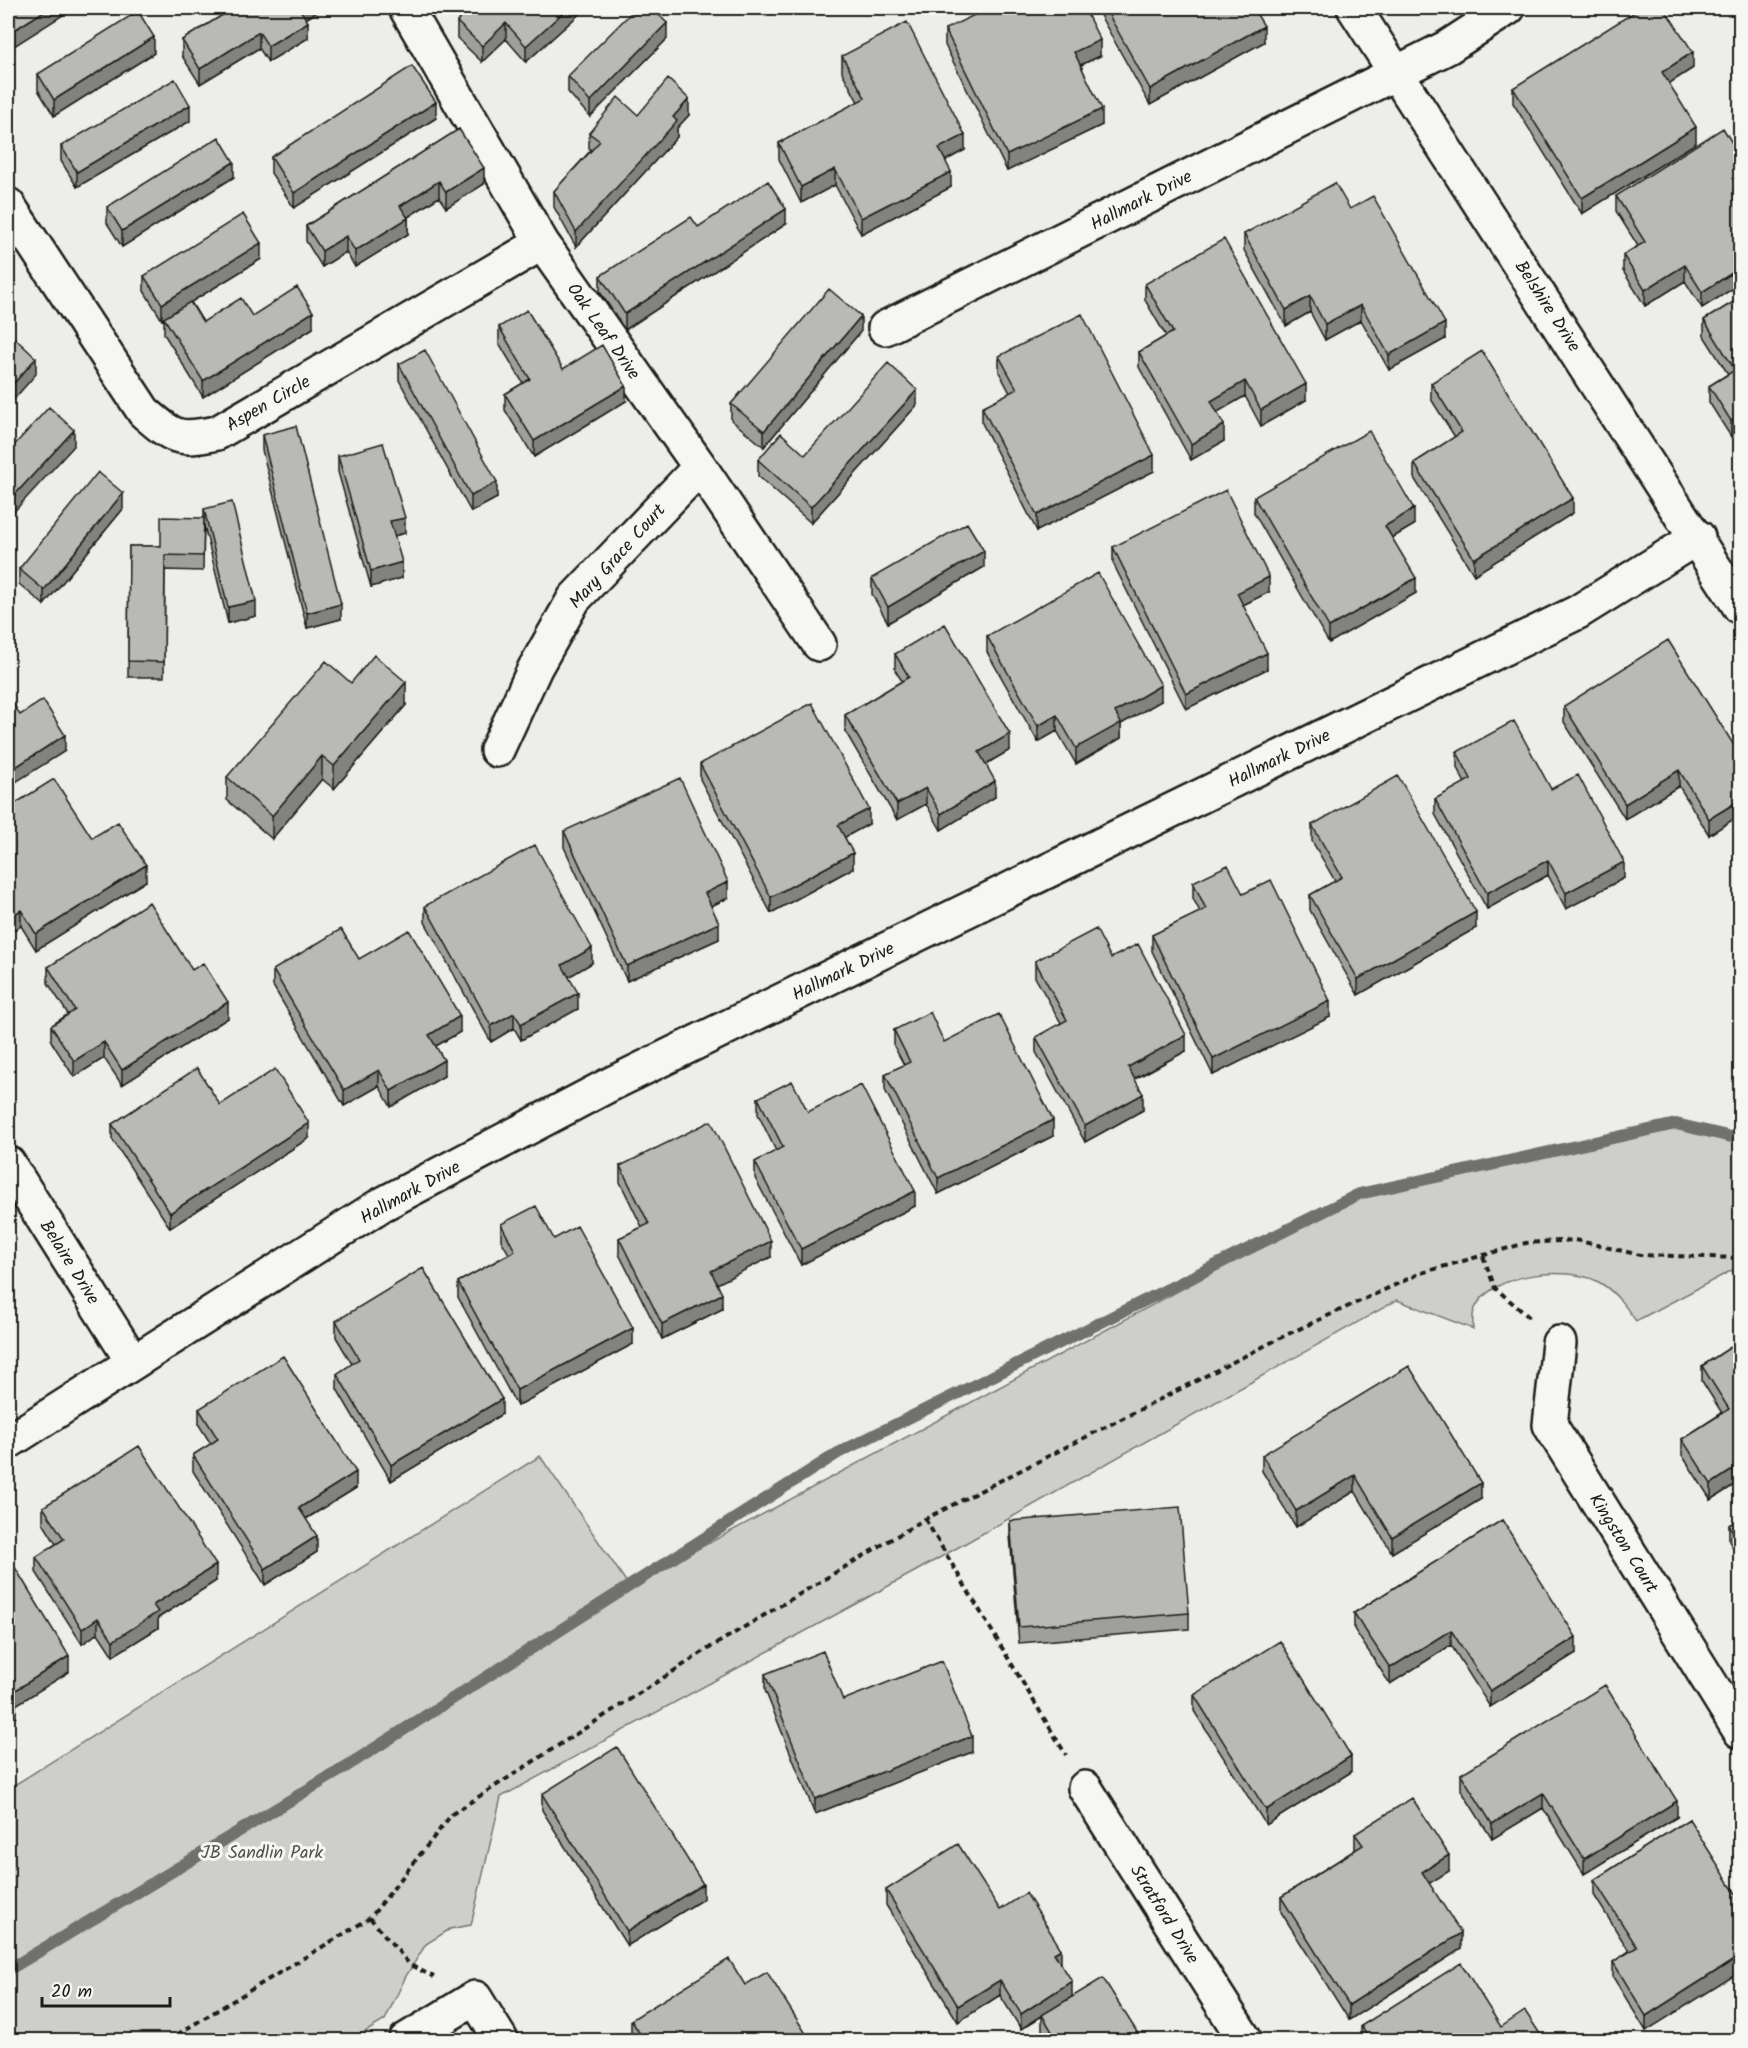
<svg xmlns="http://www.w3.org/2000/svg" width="1748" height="2048" font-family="Kalam,sans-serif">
<rect width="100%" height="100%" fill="#edede9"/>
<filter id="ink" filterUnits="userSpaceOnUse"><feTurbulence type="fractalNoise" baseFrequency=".0167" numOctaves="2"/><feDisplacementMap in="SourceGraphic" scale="12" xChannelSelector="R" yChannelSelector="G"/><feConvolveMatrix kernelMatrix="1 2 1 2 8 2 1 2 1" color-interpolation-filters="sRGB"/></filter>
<g filter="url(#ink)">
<!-- green -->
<path fill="#cececb" stroke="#757574" stroke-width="1.5" d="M1676,1124L1740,1138V1266L1636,1321C1626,1307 1616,1293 1602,1284C1572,1264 1487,1272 1474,1311C1472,1316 1473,1324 1473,1329L1397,1300L916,1571L501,1797L471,1925L450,1929L426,1944L406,1976L385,2020L352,2040H8V1789L540,1456L629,1586L1359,1194Z"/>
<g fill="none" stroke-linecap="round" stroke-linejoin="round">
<!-- stream -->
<path stroke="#6f6f6d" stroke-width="12" d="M8,1970L339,1771L838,1453L1359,1194L1676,1124L1740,1139"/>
<defs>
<path id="minor" d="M406,8L542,243L700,467L819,644
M1354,8L1740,607
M8,205L144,412C174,438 177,441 217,433L542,243
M885,328L1448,47L1508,8
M497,750L535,668L574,599L700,467
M8,1163L133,1362
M1559,1343L1550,1425L1740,1731
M8,1442L381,1205L609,1085L1578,612L1698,537
M1085,1788L1245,2040
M406,2040L475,1998L501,2040"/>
</defs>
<!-- minor casing -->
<use href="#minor" stroke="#1c1c1c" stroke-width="38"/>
<!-- path -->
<path stroke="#1c1c1c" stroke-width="4" stroke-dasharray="6 4.5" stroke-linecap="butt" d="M1483,1256L1495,1288L1530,1318
M925,1519L1066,1755
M370,1918L410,1965L434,1977
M168,2040L370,1918L452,1814L711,1647L925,1519L1286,1335L1421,1273L1526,1243L1575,1240L1640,1255L1740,1258"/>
<!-- minor -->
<use href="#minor" stroke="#f6f6f2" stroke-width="33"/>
</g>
<!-- wall -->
<path fill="#9f9f9d" stroke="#1c1c1c" stroke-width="1.5" d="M234,8H323L306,19L308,38L268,62L259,48L200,84L182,56V40Z
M497,8H586L526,62L506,39L482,62L457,38V22L495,9Z
M1096,8H1253L1264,42L1150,105Z
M945,29L1100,56L1081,65L1102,125L1007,171L945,45Z
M667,39L590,117L568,92V76Z
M154,53L54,116L38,90V74Z
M842,56L965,150L945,161L951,187L861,234L835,185L801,203L779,159V143L858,102L842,72Z
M1693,68L1669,83L1696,143L1582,214L1513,103V88Z
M638,115H689L677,128V137L576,247L554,207V191L591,150L589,148V133Z
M436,118L294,208L271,173V157Z
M190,121L77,187L61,161V146Z
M459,129L484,184L446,208L439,197L408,217V234L355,267L346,252L322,267L306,241V226Z
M1740,156V284L1702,308L1685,281L1645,306L1623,271V255L1638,246L1616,211V196Z
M234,177L122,247L107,223V207Z
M1350,209L1445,339L1389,370L1361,320L1325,340L1310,312L1286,326L1244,250V234Z
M786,224L625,330L600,292V276L698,227Z
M261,259L191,302L203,322L252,316L313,328L203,397L164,334V319L162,320L144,291V276Z
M1145,284L1306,400L1261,426L1245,396L1217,412L1224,441L1191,460L1139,367V352L1166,336L1145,300Z
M1740,298L1731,437L1709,402V386L1728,374L1704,336V320Z
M499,327L563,369L626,401L534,457L505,410V394L523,383L499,343Z
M861,331L764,447L731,420V404Z
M999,356L1154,471L1037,531L982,423V407L1010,393L999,372Z
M399,364L497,498L471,512L399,380Z
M1431,383L1573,513L1474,575L1414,478V463L1455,437L1431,399Z
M917,405L811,523L758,476V460L805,455Z
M262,435L341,619L307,628L262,450Z
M338,456L405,533L394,536L402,578L371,587L338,472Z
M1254,497L1414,525L1392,538L1416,593L1329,643L1254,513Z
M123,509L44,605L19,584V569Z
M204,509L256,616L228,623L204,525Z
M204,518L203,571L165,570L164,677H128L129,546H161Z
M1113,547L1269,592L1243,605L1267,669L1186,709L1113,563Z
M984,567L888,623L872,594V578Z
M987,636L1161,701L1121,724V738L1076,764L1057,731L1038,742L987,652Z
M895,654L1010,750L986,764L995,797L941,830L926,804L897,820L845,731V715L902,681L895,670Z
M351,683L406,705L334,789L322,779L272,839L227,800V777Z
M1564,706L1740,755L1709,835L1679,786L1625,819L1564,722Z
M1457,752L1551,789L1624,878L1566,909L1548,875L1487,909L1435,814V799L1465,783L1457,768Z
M700,764L869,824L845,837L853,868L771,913L700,779Z
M8,808L92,838L146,881L36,950L21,926Z
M1312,825L1476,928L1358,995L1310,910V895L1335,881L1312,841Z
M564,831L728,898L711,906L719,939L627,981L564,847Z
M1193,882L1330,1017L1213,1075L1152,951V935L1200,912L1193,898Z
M425,906L592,963L568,977L578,1009L521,1040L514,1028L491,1042L425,922Z
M1111,958L1186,1051L1135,1079L1143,1110L1085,1142L1036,1052V1037L1061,1023L1035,977V961Z
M359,959L460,1032L436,1046L444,1076L391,1107L379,1086L344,1106L273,986V970Z
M48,967L192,970L228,1018L122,1085L104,1058L74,1077L51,1041V1026L68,1014L48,983Z
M894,1030L944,1042L1053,1136L938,1194L885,1090V1074L904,1065L894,1046Z
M758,1098L808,1112L915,1206L801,1265L755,1178V1162L776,1151L758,1114Z
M220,1105L309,1138L170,1228L112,1139V1124Z
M620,1166L771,1257L717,1283L722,1309L662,1339L619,1254V1238L642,1227L620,1182Z
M501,1224L554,1239L633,1344L517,1406L458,1297V1282L509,1254L501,1240Z
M336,1321L502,1414L391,1481L337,1389V1374L352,1364L336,1337Z
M1740,1341V1481L1711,1500L1682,1455V1439L1722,1413L1702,1381V1366Z
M199,1409L356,1488L306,1519L317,1552L265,1585L193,1471V1455L211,1444L199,1425Z
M1262,1455L1481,1499L1392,1553L1355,1491L1296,1527L1262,1471Z
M43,1507L216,1581L158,1618V1628L113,1656L98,1633L82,1644L36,1572V1557L56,1544L43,1523Z
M1740,1518V1559L1729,1541V1525Z
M1502,1520L1576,1653L1490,1707L1451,1645L1390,1684L1354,1629V1613Z
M1010,1521L1189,1613V1629L1019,1643L1010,1536Z
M765,1674L843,1700L972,1752L815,1814L765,1690Z
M1194,1695L1351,1772L1266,1825L1194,1711Z
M1461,1774L1677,1817L1584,1874L1543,1808L1492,1839L1461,1790Z
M542,1794L703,1899L627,1946L542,1810Z
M1689,1819L1646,2031L1613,1977V1962L1629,1951L1594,1895V1880Z
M1355,1834L1449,1871L1429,1883L1461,1949L1349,2020L1281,1912V1897L1355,1850Z
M886,1890L1000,1910L1061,1963L1072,1996L1142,2040H1048L1042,2031V2016L1021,2029L1000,1995L958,2022L886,1905Z
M745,1985L810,2040H634L631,2036V2020Z
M1361,2026L1501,2027L1544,2040H1361Z"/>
<!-- shaded-wall -->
<path fill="#82827f" stroke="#1c1c1c" stroke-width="1.5" d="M49,8H74L8,50V34Z
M298,8H323L298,23Z
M568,8H586L526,62V46Z
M308,22V38L268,62V46Z
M506,23V39L482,62V46Z
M667,23V39L590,117V102Z
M1264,26V42L1150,105V89Z
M259,32V48L200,84V69Z
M154,37V53L54,116V100Z
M1100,40V56L1074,68V52Z
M1693,52V68L1662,88V72Z
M689,99V115L677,128V137L576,247V232L673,117Z
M436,102V118L294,208V193Z
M190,105V121L77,187V172Z
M1102,109V125L1007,171V155Z
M1696,127V143L1582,214V198Z
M965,135V150L939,164V148Z
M234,162V177L122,247V231Z
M484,168V184L446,208V192Z
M835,169V185L801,203V187Z
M951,172V187L861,234V218Z
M439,181V197L400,222V206Z
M786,209V224L625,330V314Z
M408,218V234L355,267V251Z
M346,236V252L322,267V251Z
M261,243V259L162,320V304Z
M1685,265V281L1645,306V290Z
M1740,268V284L1702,308V292Z
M1310,296V312L1286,326V310Z
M1361,305V320L1325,340V324Z
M313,312V328L203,397V381Z
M861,316V331L764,447V431Z
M1445,323V339L1389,370V355Z
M36,358V374L8,406V390Z
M1245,381V396L1211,416V401Z
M1306,384V400L1261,426V410Z
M626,386V401L534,457V441Z
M917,390V405L811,523V507Z
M1740,415V431L1731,437V421Z
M1224,425V441L1191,460V444Z
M74,430V446L8,518V502Z
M1154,455V471L1037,531V515Z
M497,482V498L471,512V496Z
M123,493V509L44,605V590Z
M1573,498V513L1474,575V559Z
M1414,509V525L1385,542V526Z
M405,518V533L390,537V521Z
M984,551V567L888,623V607Z
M402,562V578L371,587V571Z
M1269,577V592L1237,608V593Z
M1416,578V593L1329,643V627Z
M256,601V616L228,623V607Z
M341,604V619L307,628V613Z
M1267,653V669L1186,709V694Z
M406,682V705L334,789V766Z
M1161,685V701L1121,724V738L1076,764V748L1115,712Z
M1057,715V731L1038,742V726Z
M1010,734V750L979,768V752Z
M65,735V751L8,787V772Z
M322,756V779L272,839V816Z
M1679,770V786L1625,819V804Z
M995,781V797L941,830V814Z
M926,788V804L897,820V804Z
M1740,800V815L1709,835V819Z
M869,809V824L838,841V825Z
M853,853V868L771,913V897Z
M1548,860V875L1487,909V893Z
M1624,862V878L1566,909V893Z
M146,865V881L36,950V934Z
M728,882V898L705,909V893Z
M21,910V926L8,934V918Z
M1476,912V928L1358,995V979Z
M719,923V939L627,981V966Z
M592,948V963L562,981V965Z
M578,993V1009L521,1040V1024Z
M1330,1001V1017L1213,1075V1059Z
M228,1002V1018L122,1085V1070Z
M514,1013V1028L491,1042V1026Z
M460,1016V1032L429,1050V1035Z
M1186,1035V1051L1128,1082V1067Z
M104,1042V1058L74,1077V1061Z
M444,1060V1076L391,1107V1091Z
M379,1070V1086L344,1106V1090Z
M1143,1094V1110L1085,1142V1126Z
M1053,1120V1136L938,1194V1178Z
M309,1123V1138L170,1228V1213Z
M915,1191V1206L801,1265V1249Z
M771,1241V1257L711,1287V1271Z
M14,1285V1301L8,1305V1289Z
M722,1294V1309L662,1339V1324Z
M633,1328V1344L517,1406V1390Z
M502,1399V1414L391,1481V1465Z
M1740,1465V1481L1711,1500V1484Z
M356,1472V1488L299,1523V1508Z
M1355,1475V1491L1296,1527V1511Z
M1481,1483V1499L1392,1553V1537Z
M317,1536V1552L265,1585V1569Z
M216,1565V1581L158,1618V1628L113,1656V1641L153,1605Z
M98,1618V1633L82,1644V1629Z
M1451,1630V1645L1390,1684V1668Z
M1576,1637V1653L1490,1707V1691Z
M69,1656V1672L16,1705V1717L8,1722V1707L11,1693Z
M972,1736V1752L815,1814V1799Z
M1351,1756V1772L1266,1825V1810Z
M1543,1793V1808L1492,1839V1824Z
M1677,1801V1817L1584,1874V1859Z
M1449,1855V1871L1422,1888V1872Z
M703,1884V1899L627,1946V1931Z
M1461,1933V1949L1349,2020V2005Z
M1061,1949V1964L1054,1953Z
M1740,1956V1972L1646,2031V2016Z
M1000,1980V1995L958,2022V2006Z
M1072,1981V1997L1021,2029V2014Z"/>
<!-- building -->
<path fill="#b9b9b6" stroke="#1c1c1c" stroke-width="1.5" d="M8,8H49L8,34Z
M234,8H299L308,22L268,46L259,32L200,69L182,40Z
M471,8H494L495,9L497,8H568L526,46L506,23L482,46L457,22Z
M636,8H652L667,23L590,102L568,76Z
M989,8H1084L1100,40L1074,52L1102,109L1007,155L945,29Z
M1105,8H1253L1264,26L1150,89Z
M1641,8H1664L1693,52L1662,72L1696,127L1582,198L1513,88Z
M138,11L154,37L54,100L38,74Z
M907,22L965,135L939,148L951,172L861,218L835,169L801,187L779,143L865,98L842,56Z
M412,66L436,102L294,193L271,157Z
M175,79L190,105L77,172L61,146Z
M668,79L689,99L673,117L677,121L576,232L554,191L600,141L589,133L618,97L638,115Z
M1723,128L1740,156V268L1702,292L1685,265L1645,290L1623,255L1645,242L1616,196Z
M459,129L484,168L446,192L439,181L400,206L408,218L355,251L346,236L322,251L306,226Z
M219,137L234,162L122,231L107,207Z
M768,181L786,209L625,314L600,276L691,217L698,227Z
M1335,183L1350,209L1373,196L1445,323L1389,355L1361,305L1325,324L1310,296L1286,310L1244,234Z
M243,214L261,243L162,304L144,276Z
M1224,239L1306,384L1261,410L1245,381L1211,401L1224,425L1191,444L1139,352L1173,332L1145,284Z
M297,287L313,312L203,381L164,318L190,302L203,322L241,298L252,316Z
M829,289L861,316L764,431L731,404Z
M1740,298V415L1731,421L1709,386L1735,370L1704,320Z
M527,310L563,369L602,345L626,386L534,441L505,394L530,379L499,327Z
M1082,314L1154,455L1037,515L982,407L1017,389L999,356Z
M8,332L36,358L8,390Z
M425,350L497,482L471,496L399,364Z
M1482,351L1573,498L1474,559L1414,463L1462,432L1431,383Z
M888,363L917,390L811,507L758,460L781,433L805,455Z
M49,407L74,430L8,502V452Z
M296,426L341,604L307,613L262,435Z
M1369,431L1414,509L1385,526L1416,578L1329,627L1254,497Z
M383,443L405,518L390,521L402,562L371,571L338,456Z
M98,472L123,493L44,590L19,569Z
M1226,490L1269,577L1237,593L1267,653L1186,694L1113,547Z
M232,502L256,601L228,607L204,509Z
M161,517L204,518L203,556L165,555L164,662L128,661L129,546H161Z
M967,523L984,551L888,607L872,578Z
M1098,573L1161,685L1115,712L1121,723L1076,748L1057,715L1038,726L987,636Z
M945,624L1010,734L979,752L995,781L941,814L926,788L897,804L845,715L909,677L895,654Z
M1668,640L1740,755V800L1709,819L1679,770L1625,804L1564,706Z
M374,655L406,682L334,766L322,756L272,816L227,777L326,661L351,683Z
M8,694L20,715L43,700L65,735L8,772Z
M812,703L869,809L838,825L853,853L771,897L700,764Z
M1514,721L1551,789L1578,775L1624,862L1566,893L1548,860L1487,893L1435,799L1471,779L1457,752Z
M1398,776L1476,912L1358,979L1310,895L1342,877L1312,825Z
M680,778L728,882L705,893L719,923L627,966L564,831Z
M54,779L92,838L118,822L146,865L36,934L21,910L8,918V808Z
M535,845L592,948L562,965L578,993L521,1024L514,1013L491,1026L425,906Z
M1228,865L1243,894L1271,880L1330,1001L1213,1059L1152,935L1206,909L1193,882Z
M149,902L192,970L203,963L228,1002L122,1070L104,1042L74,1061L51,1026L75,1010L48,967Z
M341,929L359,959L409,930L460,1016L429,1035L444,1060L391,1091L379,1070L344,1090L273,970Z
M1096,929L1111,958L1138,944L1186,1035L1128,1067L1143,1094L1085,1126L1036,1037L1067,1020L1035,961Z
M930,1012L944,1042L999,1014L1053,1120L938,1178L885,1074L910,1062L894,1030Z
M197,1068L220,1105L275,1069L309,1123L170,1213L112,1124Z
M792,1081L808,1112L861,1085L915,1191L801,1249L755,1162L783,1147L758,1098Z
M711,1121L771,1241L711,1271L722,1294L662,1324L619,1238L649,1224L620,1166Z
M536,1206L554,1239L577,1226L633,1328L517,1390L458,1282L515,1251L501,1224Z
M423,1268L502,1399L391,1465L337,1374L359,1359L336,1321Z
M8,1274L14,1285L8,1289Z
M1740,1341V1465L1711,1484L1682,1439L1729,1409L1702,1366Z
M283,1356L356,1472L299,1508L317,1536L265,1569L193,1455L218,1439L199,1409Z
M1409,1366L1481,1483L1392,1537L1355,1475L1296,1511L1262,1455Z
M139,1446L216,1565L153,1605L158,1612L113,1641L98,1618L82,1629L36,1557L64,1539L43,1507Z
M1180,1507L1189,1613L1019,1627L1010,1521Z
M1740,1518V1543L1729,1525Z
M1502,1520L1576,1637L1490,1691L1451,1630L1390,1668L1354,1613Z
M8,1556L69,1656L11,1693L16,1701L8,1707Z
M1280,1641L1351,1756L1266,1810L1194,1695Z
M823,1651L843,1700L942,1661L972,1736L815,1799L765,1674Z
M1605,1685L1677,1801L1584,1859L1543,1793L1492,1824L1461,1774Z
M617,1747L703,1884L627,1931L542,1794Z
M1412,1798L1449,1855L1422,1872L1461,1933L1349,2005L1281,1897L1363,1845L1355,1834Z
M1689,1819L1740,1900V1956L1646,2016L1613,1962L1637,1947L1594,1880Z
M958,1844L1000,1910L1026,1893L1061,1949L1054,1953L1072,1981L1021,2014L1000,1980L958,2006L886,1890Z
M729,1959L745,1985L767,1972L810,2040H644L631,2020Z
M1461,1963L1501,2027L1525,2011L1544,2040H1370L1361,2026Z
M1103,1978L1142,2040H1057L1042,2015Z"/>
</g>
<g text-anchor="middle" stroke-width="6" stroke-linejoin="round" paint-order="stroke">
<!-- street labels -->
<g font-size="18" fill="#1c1c1c" stroke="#f6f6f2">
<text transform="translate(1141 200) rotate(-27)" y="6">Hallmark Drive</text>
<text transform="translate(1548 306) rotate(57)" y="6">Belshire Drive</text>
<text transform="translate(604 331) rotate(55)" y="6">Oak Leaf Drive</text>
<text transform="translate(268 403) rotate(-30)" y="6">Aspen Circle</text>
<text transform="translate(617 556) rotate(-48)" y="6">Mary Grace Court</text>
<text transform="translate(1279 758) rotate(-26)" y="6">Hallmark Drive</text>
<text transform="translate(843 971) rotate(-26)" y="6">Hallmark Drive</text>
<text transform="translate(410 1192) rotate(-29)" y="6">Hallmark Drive</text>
<text transform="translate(70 1262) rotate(58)" y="6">Belaire Drive</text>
<text transform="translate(1624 1543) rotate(58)" y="6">Kingston Court</text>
<text transform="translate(1165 1914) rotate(58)" y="6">Stratford Drive</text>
</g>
<!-- park labels -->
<g font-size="18" fill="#515151" stroke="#f6f6f2">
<text x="262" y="1858">JB Sandlin Park</text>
</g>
</g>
<!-- margin -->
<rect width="1748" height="2048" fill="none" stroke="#f6f6f2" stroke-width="30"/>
<rect x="15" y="15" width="1718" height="2018" fill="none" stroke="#1c1c1c" stroke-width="2" filter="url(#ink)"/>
<!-- scale -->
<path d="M42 1997v9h128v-9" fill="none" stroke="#1c1c1c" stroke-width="3"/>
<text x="51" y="1997" font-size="18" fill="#1c1c1c" stroke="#f6f6f2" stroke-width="4.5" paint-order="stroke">20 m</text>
</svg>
